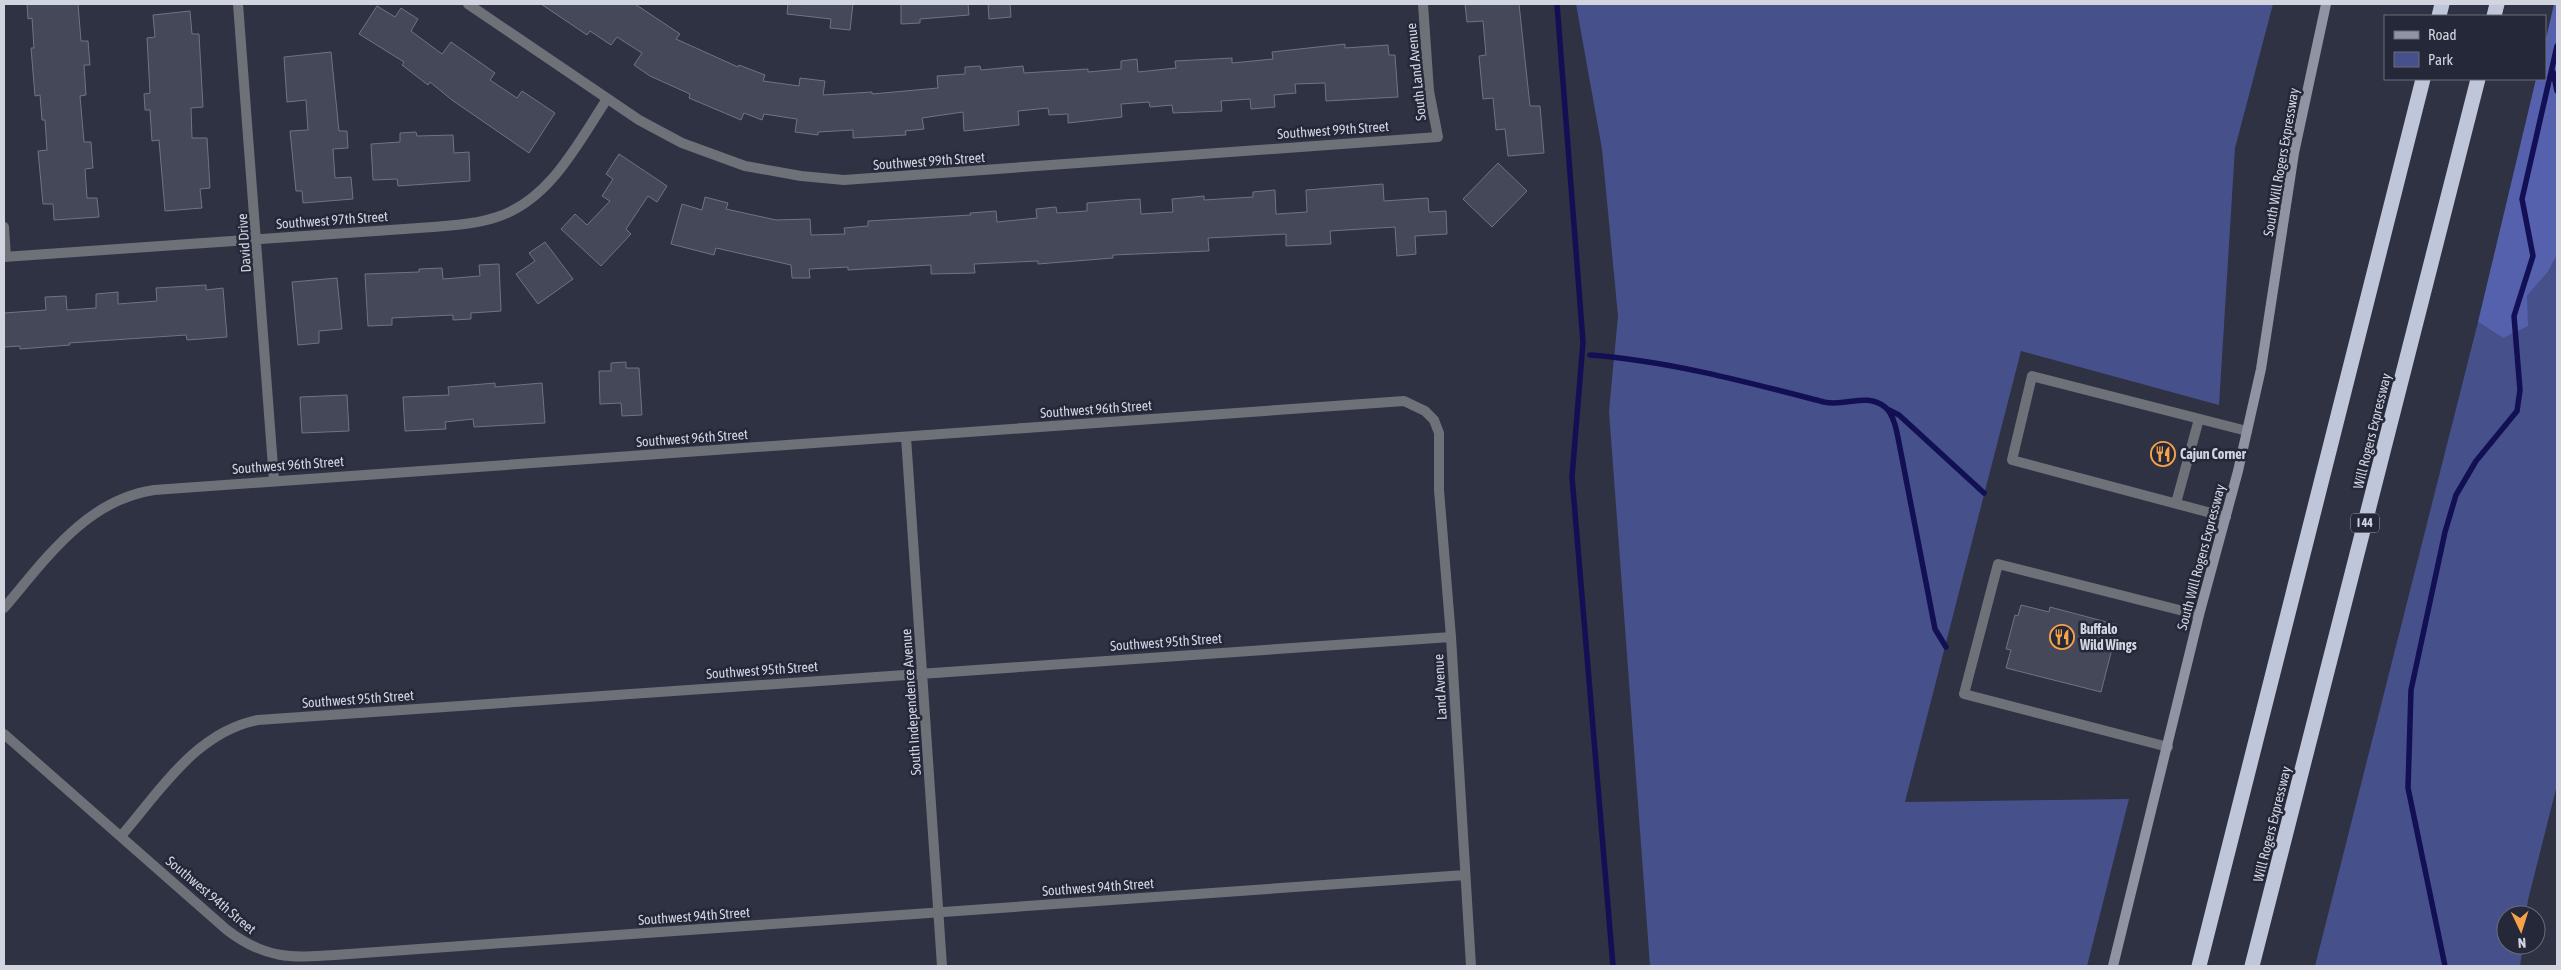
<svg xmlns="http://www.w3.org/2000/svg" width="2561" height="970" font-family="'Asap Condensed',sans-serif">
<rect width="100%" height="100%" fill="#2e3242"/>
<!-- green -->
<path fill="#46518b" d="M1576,4H2273L2235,148L2219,405L2021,351L1905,802L2129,799L2087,966H1650L1609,411L1618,316L1602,149Z
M2557,255V785L2528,900L2526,915H2506V945H2523L2520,966H2315L2478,322L2503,338L2527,296L2548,272Z"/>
<!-- forest -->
<path fill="#5561ac" d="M2554,4H2557V255L2548,272L2527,296L2528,326L2503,338L2478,322L2536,79H2545V43Z"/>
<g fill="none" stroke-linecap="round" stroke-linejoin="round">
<!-- stream -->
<path stroke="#120f54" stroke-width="5.5" d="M1557,4L1583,342L1572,477L1613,966
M2553,72L2557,91
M1590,355C1669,361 1747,382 1824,402C1846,407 1866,392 1885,407C1896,416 1898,440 1901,453L1935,629L1946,647
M1887,409L1899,415L1984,493
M2445,966L2408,788L2411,690L2445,532L2456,495L2476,461L2517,411L2520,390L2514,316L2533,256L2522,199L2557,46"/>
</g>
<!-- building -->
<path fill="#444859" stroke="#6e7386" d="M27,4H78L81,41H88L90,65H84L86,95L80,96L84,142H91L93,168L85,169L87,198H97L99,217L54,220L53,204H43L38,151L47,150L45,120H42L40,95L35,96L31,48H34L32,18L28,19Z
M541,4H635L680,34L676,39L738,67L739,65L765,75L763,81L799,86L800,78L825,81L823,95L872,92V94L938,88L937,76L965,74V67L980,66L981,70L1023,66L1024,73L1088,69V72L1121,69V61L1137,59L1138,72L1176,68L1175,61L1232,58V63L1273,59L1272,52L1345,44V48L1388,45L1389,55H1395L1398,97L1326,101L1325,83L1295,84L1296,93L1274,95L1275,107L1251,109L1250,99L1221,101L1222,111L1173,113L1172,105L1150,107L1149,102L1121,104L1122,117L1068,123V114L1049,115L1048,108L1018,111L1019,125L964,131L963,112L922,118L924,129L905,131L906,135L853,138V130L818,132V135L795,132L797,119L764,114L762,120L744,113L741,120L689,98L690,94L650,76L634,65L642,53L617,37L611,45L590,31L587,35Z
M788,4H853L850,30L830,28L831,19L787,14Z
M901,4H968L969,15L920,19V23L901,24Z
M988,4H1010L1011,17L989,19Z
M1465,4H1519L1530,106H1540L1544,153L1508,156L1505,129L1496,130L1493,98L1483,99L1479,56L1486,55L1483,21L1467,22Z
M377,6L395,17L401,8L418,19L411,31L442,54L451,42L495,73L490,80L517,98L522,91L555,113L529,153L452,100L430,82L428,85L402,65L404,62L359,34Z
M190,11L192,34H199L203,107L191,108L192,138H207L210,188L200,189L202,208L165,211L159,140L152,141L150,110H145L144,94L150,93L147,38L155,37L153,15Z
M331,52L339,131H347L348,148L333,149L335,178L351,177L353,199L303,203L302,191H296L290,131L308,130L306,100L287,102L284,57Z
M416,132L417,136L453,135L454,153L469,152L470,181L398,186L397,179L373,180L371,144L400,142V133Z
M619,154L667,186L657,202L648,196L626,229L631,234L601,266L561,229L575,214L587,225L610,201L602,196L613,179L606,174Z
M1498,163L1527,191L1492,227L1463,199Z
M1383,184L1384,201L1428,198L1429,212L1446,211L1447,234L1415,236L1416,254L1397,256L1395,227L1330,231L1331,244L1286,246V234L1208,238L1209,251L1113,255V258L1038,264V261L974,264L975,273L931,274V265L848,270V267L809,269L810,278H792L791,265L716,248L714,255L671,244L682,204L702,210L705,197L728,203L726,209L776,220L810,219L811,235L845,234L844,228L868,226V221L971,215L970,213L996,211L997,222L1037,218L1036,209L1056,207L1057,213L1087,211V203L1123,200L1140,199L1141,214L1173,212L1172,199L1204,196V200L1253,197V192L1275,190L1276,214L1307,212L1306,190Z
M545,242L573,279L538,304L516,274L535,261L529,253Z
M499,264L501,311L471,313V319L453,320V315L392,318V325L368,326L365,274L419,272V269L442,268L443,279L480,276L479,265Z
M337,278L342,329L319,331V343L298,345L292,282Z
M206,285V290L223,288L227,337L187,340L186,335L69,343L70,345L20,349V346L4,347V313L46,310L45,297L66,296L67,310L96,308V294L118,292V304L157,301L156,288Z
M626,362V368H639L642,415L622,416L621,403L600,404L599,371H611V363Z
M495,383V387L542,383L545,423L474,427L473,419L445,422L446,429L405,431L403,397L449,395L448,387Z
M347,395L349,431L302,433L300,397Z
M2021,605L2049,612L2050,607L2118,625L2101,692L2006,668L2011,650L2006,649L2015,615L2018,616Z"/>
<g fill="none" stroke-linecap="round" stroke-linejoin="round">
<!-- lane -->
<path stroke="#6f7179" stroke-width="10" d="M2176,503L2199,419
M2226,517L2012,460L2032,376L2247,431
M2168,747L1964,694L1998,564L2199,615"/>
<!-- street -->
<path stroke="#6f7179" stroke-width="10" d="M238,4L274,480
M468,4L639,120L682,143L745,166L801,176L844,180L1438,137L1429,91L1423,4
M4,227L6,257
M4,257L433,227C455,225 476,224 497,217C550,200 578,143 607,99
M906,437L942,966
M4,608C46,559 86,500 154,490L1404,401L1425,411L1434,420L1439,433V490L1451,637L1471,966
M4,734L227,930C265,959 290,958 335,955L1465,875
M121,836C160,791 196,732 258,720L1451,637"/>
<!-- secondary -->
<path stroke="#9093a1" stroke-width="10" d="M2113,966L2199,615L2238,471L2261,369L2294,153L2326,4"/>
<!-- highway -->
<path stroke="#c0c6da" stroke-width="15" d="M2439,16L2442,4
M2494,16L2497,4
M2199,966L2423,79
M2252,966L2478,79"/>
</g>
<!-- icons -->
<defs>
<symbol id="restaurant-ring" viewBox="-11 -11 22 22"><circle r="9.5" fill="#242838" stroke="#f6a248" stroke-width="1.5"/><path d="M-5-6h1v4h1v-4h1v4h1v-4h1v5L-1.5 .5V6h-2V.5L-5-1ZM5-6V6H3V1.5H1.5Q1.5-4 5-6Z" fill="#f6a248"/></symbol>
</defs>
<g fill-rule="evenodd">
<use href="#restaurant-ring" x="2149" y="440" width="28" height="28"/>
<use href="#restaurant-ring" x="2048" y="623" width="28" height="28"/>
</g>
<g text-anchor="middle" stroke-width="5" stroke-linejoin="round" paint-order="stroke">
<!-- shield labels -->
<rect fill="#242838" stroke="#9ea1ae" stroke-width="1" x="2351" y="513.5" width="28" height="19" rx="4"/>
<g font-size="12" font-weight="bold" fill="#d2d5e0">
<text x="2365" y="527">I 44</text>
</g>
<!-- street labels -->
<g font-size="14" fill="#d2d5e0" stroke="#242838">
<text transform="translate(1416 72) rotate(-96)" y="5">South Land Avenue</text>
<text transform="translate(1333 130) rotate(-4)" y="5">Southwest 99th Street</text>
<text transform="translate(929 161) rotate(-4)" y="5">Southwest 99th Street</text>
<text transform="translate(2281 162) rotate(-80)" y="5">South Will Rogers Expressway</text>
<text transform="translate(332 220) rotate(-4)" y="5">Southwest 97th Street</text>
<text transform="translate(244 243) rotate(-94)" y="5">David Drive</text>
<text transform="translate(1096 409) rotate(-4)" y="5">Southwest 96th Street</text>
<text transform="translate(2372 431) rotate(-76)" y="5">Will Rogers Expressway</text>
<text transform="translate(692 438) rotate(-4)" y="5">Southwest 96th Street</text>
<text transform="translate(288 465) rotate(-4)" y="5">Southwest 96th Street</text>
<text transform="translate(2201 557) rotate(-75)" y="5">South Will Rogers Expressway</text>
<text transform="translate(1166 642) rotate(-4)" y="5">Southwest 95th Street</text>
<text transform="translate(762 670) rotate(-4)" y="5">Southwest 95th Street</text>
<text transform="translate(1440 687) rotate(-93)" y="5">Land Avenue</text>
<text transform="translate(358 699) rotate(-4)" y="5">Southwest 95th Street</text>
<text transform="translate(911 702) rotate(-94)" y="5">South Independence Avenue</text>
<text transform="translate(2272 824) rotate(-76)" y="5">Will Rogers Expressway</text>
<text transform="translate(1098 887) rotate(-4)" y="5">Southwest 94th Street</text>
<text transform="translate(211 895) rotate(40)" y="5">Southwest 94th Street</text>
<text transform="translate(694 916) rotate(-4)" y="5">Southwest 94th Street</text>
</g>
<!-- poi labels -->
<g font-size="14" font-weight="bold" fill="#d2d5e0" stroke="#242838" text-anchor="start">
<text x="2180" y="459">Cajun Corner</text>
<text x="2080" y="634">Buffalo<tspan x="2080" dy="16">Wild Wings</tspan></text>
</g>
</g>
<!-- border -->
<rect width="2561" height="970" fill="none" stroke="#d2d5e0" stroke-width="10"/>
<!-- legend -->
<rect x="2384" y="15" width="162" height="65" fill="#242838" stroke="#6a6d7b"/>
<rect x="2394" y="31" width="25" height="8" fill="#9093a1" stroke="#6a6d7b"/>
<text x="2428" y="40" font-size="15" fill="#d2d5e0">Road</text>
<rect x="2394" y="52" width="25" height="15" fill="#46518b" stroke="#6a6d7b"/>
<text x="2428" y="65" font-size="15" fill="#d2d5e0">Park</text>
<!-- north arrow -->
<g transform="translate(2521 930) rotate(176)"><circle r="24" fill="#242838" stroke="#6a6d7b"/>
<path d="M0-4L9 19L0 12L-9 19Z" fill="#f6a248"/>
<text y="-8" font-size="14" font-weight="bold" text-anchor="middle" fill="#d2d5e0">N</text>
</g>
</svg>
